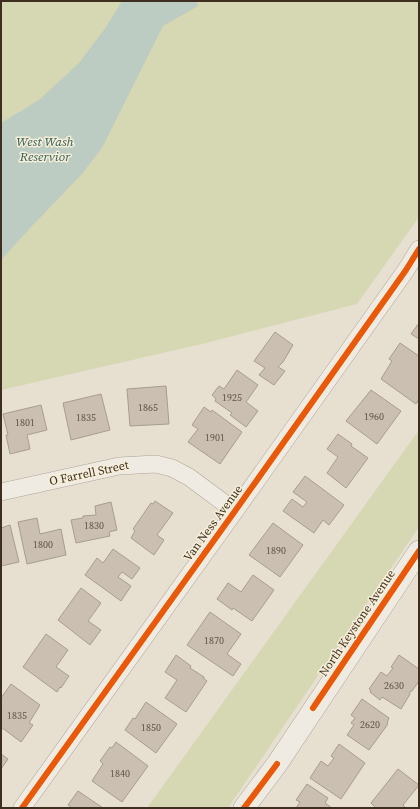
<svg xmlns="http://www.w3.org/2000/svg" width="420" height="809" font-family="'Source Serif 4',serif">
<rect width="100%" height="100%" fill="#e7e0d1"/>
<!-- green -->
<path fill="#d6d7b3" d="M1,1H419V217L357,304L202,344L1,390Z
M419,430V527L228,808H147Z"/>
<!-- water -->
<path fill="#bcccc2" d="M122,1H196L198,6L163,26L102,148L81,175L31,227L1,260V123L39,100L79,63L106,27Z"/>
<!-- building -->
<path fill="#cbbfb2" stroke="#a89c90" d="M419,323V339L411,334Z
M275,332L293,345L283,362L278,367L285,371L274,385L259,375L265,368L254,361Z
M400,343L419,356V399L416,404L381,379L392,361L389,359Z
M237,370L258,385L246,402L258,411L246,427L230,415L232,413L215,401L216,399L212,395L219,386L224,389Z
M166,386L169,424L130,426L127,389Z
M371,390L401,411L377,444L346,421Z
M101,394L110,430L71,440L63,403Z
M41,405L47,430L27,435L30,449L10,454L6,435H8L3,414Z
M204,407L211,412L212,410L242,432L220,464L188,442L198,429L192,425Z
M338,434L352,444L351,446L368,458L346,488L327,473L338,457L327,449Z
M305,476L344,505L329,525L323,520L314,533L283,511L292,499L303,507L307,502L293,492Z
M155,501L173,513L157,535L164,540L154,555L131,538L135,531L133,529L151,503L153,504Z
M111,502L117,530L109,532L110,536L76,543L71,520L83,518V516L96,515L95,506Z
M37,518L40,534L61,529L66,555L27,564L18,522Z
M273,523L303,545L280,577L249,555Z
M10,525L19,562L1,566V528Z
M113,549L140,568L132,579L122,572L118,577L131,586L121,601L85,575L97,558L103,563Z
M253,575L274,590L252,621L233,608L232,610L217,599L228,583L241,592Z
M81,588L101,603L88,621L101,630L90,645L58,620Z
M210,612L241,634L227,654L241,664L233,676L187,645Z
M46,634L68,650L56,667L69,676L61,688L60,687L57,692L23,667Z
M176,655L191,666L190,668L204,677V679L207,681L186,712L165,698L177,680L165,672Z
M399,655L419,669V681L412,691H411L409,694H410L401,709L382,697L380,700L370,692L371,690L369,689L381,672L387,676L393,668L391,667Z
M11,684L40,705L29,723L33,725L21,742L1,727V698Z
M362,699L389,718L387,723L388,724L369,750L347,735L354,725L351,723L355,718L351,715Z
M146,702L177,724L156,753L125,730L133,718L135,719Z
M116,742L148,766L122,802L92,781L103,764L100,761L110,747L112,748Z
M339,744L365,763L341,799L310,778L321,761L328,766L334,758L331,756Z
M1,754L8,759L1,769Z
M398,769L419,785L403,805L406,808H376L371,803Z
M307,784L328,798L325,803L332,808H296L300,802L296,800Z
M78,791L103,808H72L68,805Z"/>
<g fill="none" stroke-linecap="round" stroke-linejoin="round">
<defs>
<path id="minor" d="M1,492L119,466L156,464L172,468L189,477L235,511
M22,808L235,511L406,270L419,249"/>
<path id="tertiary" d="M244,808L277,764L419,551"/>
</defs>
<!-- minor casing -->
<use href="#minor" stroke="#ada599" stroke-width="18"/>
<!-- tertiary casing -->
<use href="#tertiary" stroke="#ada599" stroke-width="22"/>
<!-- minor -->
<use href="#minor" stroke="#efebe3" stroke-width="17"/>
<!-- tertiary -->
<use href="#tertiary" stroke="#efebe3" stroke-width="21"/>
<defs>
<path id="cycleway" d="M313,708L419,551
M22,808L235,511L406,270L419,249
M244,808L277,764"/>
</defs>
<!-- cycleway casing -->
<use href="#cycleway" stroke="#f7eed8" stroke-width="8"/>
<!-- cycleway -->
<use href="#cycleway" stroke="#e8590c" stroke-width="6"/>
</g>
<g text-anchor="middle" stroke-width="3" stroke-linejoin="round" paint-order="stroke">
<!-- number labels -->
<g font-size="10" fill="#605244">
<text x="232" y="401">1925</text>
<text x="148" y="411">1865</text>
<text x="374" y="420">1960</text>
<text x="86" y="421">1835</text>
<text x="25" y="426">1801</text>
<text x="215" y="441">1901</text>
<text x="94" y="529">1830</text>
<text x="43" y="548">1800</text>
<text x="276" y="554">1890</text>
<text x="214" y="644">1870</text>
<text x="394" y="689">2630</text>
<text x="17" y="719">1835</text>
<text x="370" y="728">2620</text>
<text x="151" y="731">1850</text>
<text x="120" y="777">1840</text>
</g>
<!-- street labels -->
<g font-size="12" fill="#3d2e20" stroke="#f7eed8">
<text transform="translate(89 473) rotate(-12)" y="4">O Farrell Street</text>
<text transform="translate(213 523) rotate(-54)" y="4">Van Ness Avenue</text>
<text transform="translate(357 623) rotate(-56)" y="4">North Keystone Avenue</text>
</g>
<!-- water labels -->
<g font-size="13" font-style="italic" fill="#2f5d5a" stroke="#f7eed8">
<text x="45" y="146">West Wash<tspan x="45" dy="15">Reservior</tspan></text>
</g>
</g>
<!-- border -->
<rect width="420" height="809" fill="none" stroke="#3d2e20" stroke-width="4"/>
</svg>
